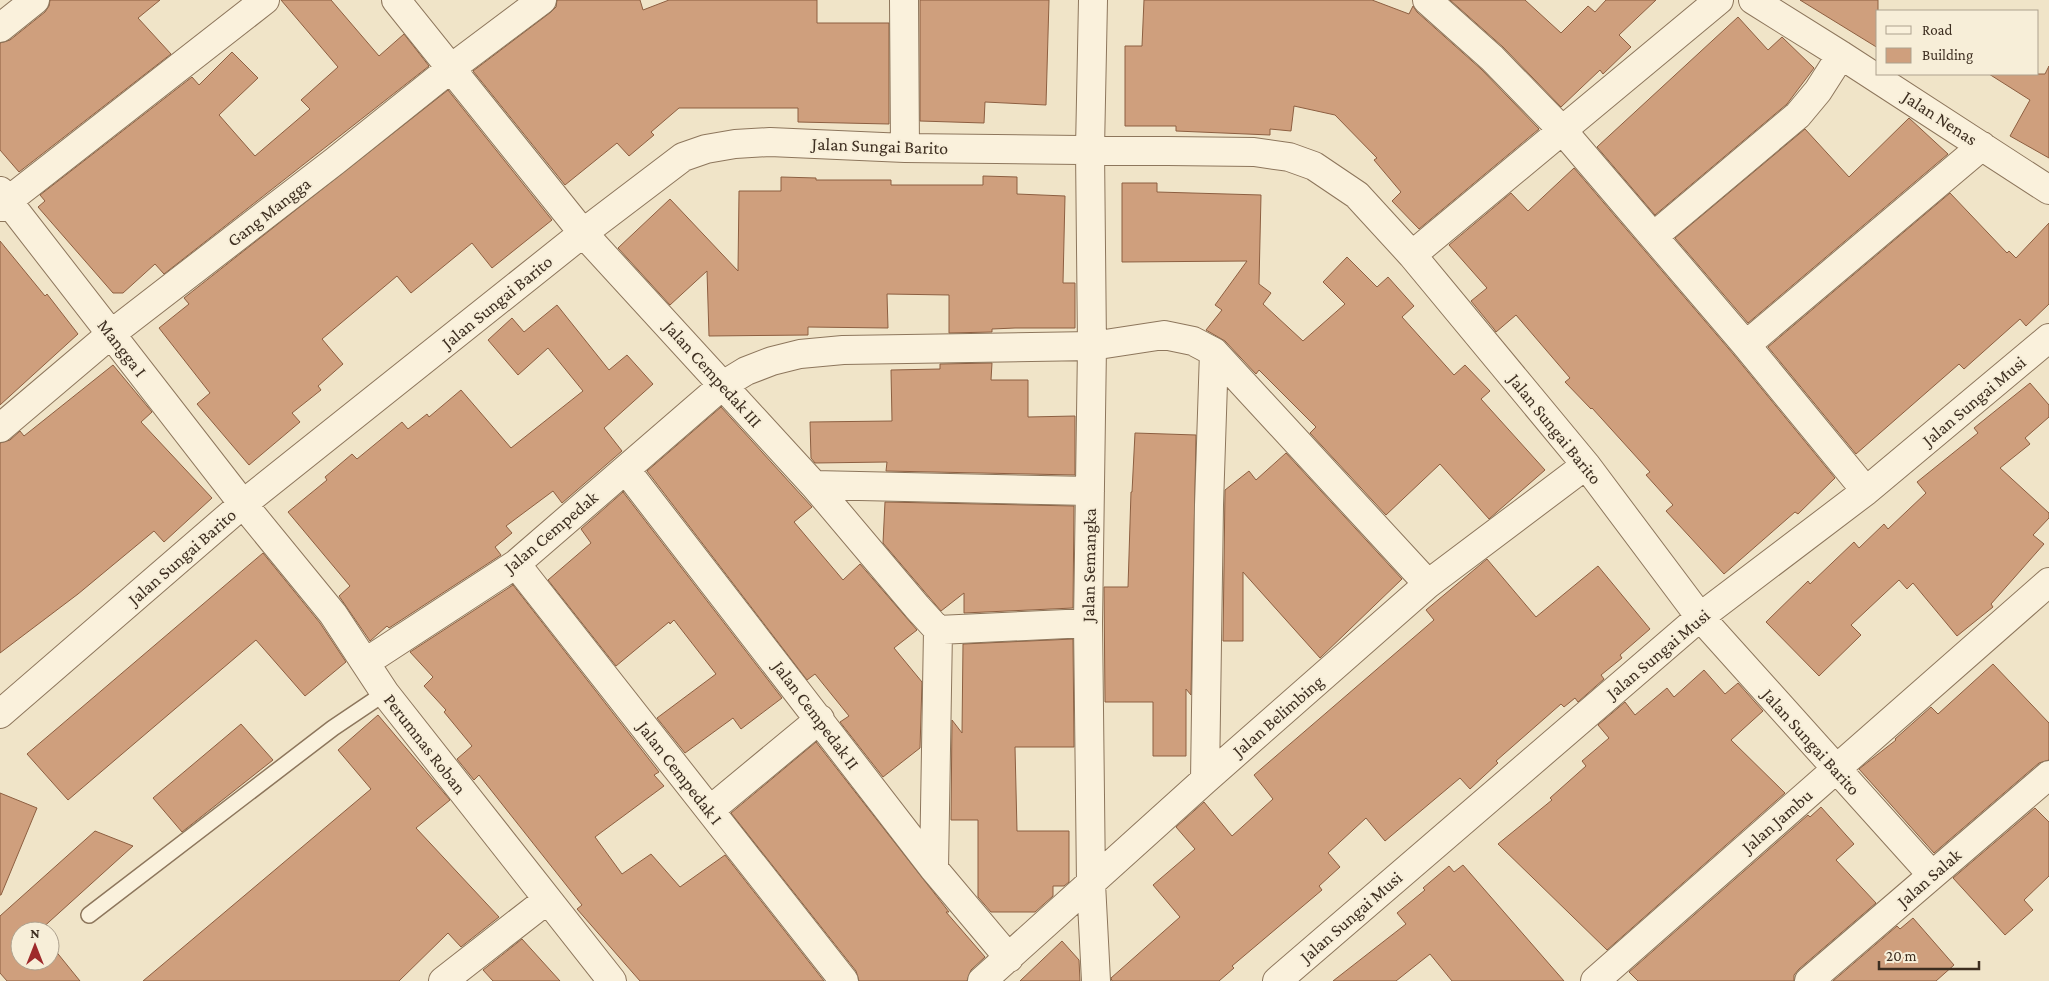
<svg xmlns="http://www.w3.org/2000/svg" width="2049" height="981" font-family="'Crimson Pro',serif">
<rect width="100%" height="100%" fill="#f0e4c8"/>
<!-- building -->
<path fill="#cf9f7d" stroke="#8d5f41" d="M50,0H160L138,18L171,54L19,172L0,150V43L10,40L45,12L49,6Z
M281,0H331L379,56L404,34L429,66L164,274L155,264L123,293H113L38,207L45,201L40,195L192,77L199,85L232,52L258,78L219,115L255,156L310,109L301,100L338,67Z
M557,0H640L643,10L669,0H817V23H889V124L798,122V108H679L651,132L654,135L629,156L617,143L565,185L473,71L551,12L556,7Z
M920,0H1049L1046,105L985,102L984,123L920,121Z
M1144,0H1372L1409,14L1413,6L1417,12L1481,69L1539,129L1419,229L1392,201L1401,192L1374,160L1377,158L1335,115L1294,106L1291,131L1270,129V135L1176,131V126H1125V46H1142Z
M1450,0H1525L1561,33L1588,6L1595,12L1606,0H1656L1619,35L1631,47L1603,74L1600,70L1561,107L1503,47Z
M1800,0H1878V48Z
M1738,17L1768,50L1782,37L1814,68L1787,104L1655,215L1597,147Z
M2049,66V158L2010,136L2030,100L1989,74H2045Z
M448,90L552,220L492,268L472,243L411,293L397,276L322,339L343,364L318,386L321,390L292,413L300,422L249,465L197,404L210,393L159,328L189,304L184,298Z
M1909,118L1948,154L1748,323L1675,238L1805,129L1849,177Z
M1574,168L1734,355L1835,478L1798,514L1795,512L1724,574L1666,511L1673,505L1646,475L1650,472L1592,408L1591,409L1565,382L1570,378L1516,315L1496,332L1494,329L1471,301L1487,288L1449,245L1511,193L1528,211Z
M983,176L1017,177V194L1065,196L1063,283H1075V328H1015L992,329V332L949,333V295L887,294L888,328L808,327V335L709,336L707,271L670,305L618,248L670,199L738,271L739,191H781V177L816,178V180H891V185H983Z
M1122,183H1157V192L1261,195L1259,284L1271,293L1263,304L1303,341L1345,304L1323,282L1347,257L1377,287L1388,277L1414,306L1402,317L1454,375L1465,365L1490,391L1481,399L1545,470L1489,519L1440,464L1386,515L1310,433L1316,427L1259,370L1256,374L1225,341L1206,330L1222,310L1215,305L1247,261L1122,262Z
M1950,193L2007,253L2009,251L2016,258L2049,223V304L2026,326L2020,319L1964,369L1959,364L1856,454L1768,347Z
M0,241L45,296L47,294L78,334L0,405Z
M557,305L609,370L627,355L653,384L604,428L622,451L562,503L553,491L506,526L512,533L495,547L501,555L389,628L387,626L370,641L339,596L350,586L288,512L327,480L325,477L352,454L357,459L402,422L408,429L427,414L429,417L461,390L511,448L583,391L548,348L518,375L488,340L512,318L524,332Z
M992,363L991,380H1028V417L1075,416V475L886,471L887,462L815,463L811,458L810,422L892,421L891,370L940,369V364Z
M113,365L152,412L141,422L212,498L164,542L154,531L78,594L0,653V443L10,440L20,431L24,436Z
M2030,383L2049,405V417L2025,438L2030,444L2000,468L2049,513V518L2033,535L2044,544L1991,604L1993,607L1957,636L1913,583L1907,589L1899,580L1851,625L1861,635L1819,676L1766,622L1808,581L1810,584L1854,542L1859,548L1884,524L1888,529L1926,493L1917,482L1978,433L1974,428Z
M721,407L812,507L794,522L843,580L860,564L917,630L894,648L922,682L920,748L883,777L840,722L849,716L815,674L807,680L647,471Z
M1135,433L1196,435L1191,695L1186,689V756H1153V702H1105L1104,587H1128L1131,492H1132Z
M1286,453L1402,579L1320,658L1243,572V641H1223L1225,490L1249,471L1256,480Z
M623,492L782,698L741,729L733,718L685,753L657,718L716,674L674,620L670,624L669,622L616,666L548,580L591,543L581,529Z
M885,502L1074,506L1073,608L964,613V593L941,611L883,543Z
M263,553L320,623L346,662L305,696L256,640L68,800L27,754Z
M1487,559L1536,617L1598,566L1650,629L1620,655L1622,658L1601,675L1604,679L1578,702L1575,698L1564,707L1561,704L1496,761L1498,763L1470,789L1460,778L1385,841L1366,818L1328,853L1340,867L1319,886L1322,890L1232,966L1234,968L1219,981H1112L1111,978L1180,917L1153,885L1195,849L1176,827L1204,802L1232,836L1273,799L1254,775L1434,620L1426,610Z
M513,585L659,772L654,775L664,786L595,837L622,874L651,854L680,887L725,855L824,981H640L577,909L582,905L479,775L474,780L457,759L472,746L444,712L446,710L424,686L433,677L410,652Z
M1073,639L1074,747H1015L1017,831H1069V882L1064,886H1053V896L1035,912H991L978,897V820H951L952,720L962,733L963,644Z
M1993,664L2049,723V760L2039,763L1934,853L1859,769L1896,740L1895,739L1931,707L1938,714Z
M1704,670L1725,694L1738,683L1763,711L1731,740L1785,793L1607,950L1498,844L1552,800L1550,798L1586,766L1582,761L1609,738L1598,725L1625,702L1635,715L1667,688L1674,697Z
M378,715L450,800L416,828L499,917L461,947L448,933L399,981H143L371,789L338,750Z
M241,724L273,760L182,832L153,798Z
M816,742L949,912H946L985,957L971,970L967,981H859L856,971L731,813Z
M0,793L37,808L1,895H0Z
M1821,807L1854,844L1836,860L1876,903L1799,969L1794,975V981H1638L1629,972L1808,815L1810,817Z
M2035,808L2049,822V876L2024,900L2033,910L2005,935L1953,878Z
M95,831L133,846L39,931H20V961H50V944L80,981H7L0,973V916Z
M1463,865L1564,981H1452L1430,954L1396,981H1333L1406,924L1397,913L1425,890L1423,888L1449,866L1454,872Z
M1913,918L1954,965L1936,981H1833L1897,926L1900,929Z
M522,939L560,981H493L483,970Z
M1062,941L1079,960L1080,981H1020Z"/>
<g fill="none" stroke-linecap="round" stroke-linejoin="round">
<defs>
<path id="service" d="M89,915L333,728L385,693"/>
<path id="minor" d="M396,0L583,233L814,485L917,607L938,630L1088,623
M904,0L905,148
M1093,0L1090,149L1092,346L1088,623L1091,883L1096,981
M1427,0L1492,58L1563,131L1746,345L1866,491
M1753,0L1841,55L2049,190
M0,28L35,0
M0,191L243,504L333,614L385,693L612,981
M0,207L265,0
M1654,236L1798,115L1818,91L1841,55
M1412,255L1719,0
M1746,345L1982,146
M0,428L111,334L335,161L450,69L542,0
M626,470L934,869L1009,958
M814,485L1090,491
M516,564L844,981
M366,662L516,564L723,385L746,371L772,361L800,354L843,350L1092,346L1164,335L1193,341L1214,352L1428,584
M0,714L243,504L583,233L683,157L706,149L735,144L770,142L905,148L1254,152L1289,157L1314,166L1357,195L1412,255L1586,465L1700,617L1932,875
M1205,780L1209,505L1214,352
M710,810L820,719
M934,869L938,630
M443,981L547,900
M982,981L1205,780L1428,584L1586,465
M1277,981L1700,617L1866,491L2049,338
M1595,981L2049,582
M1809,981L2049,775"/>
</defs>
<!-- service casing -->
<use href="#service" stroke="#8d765c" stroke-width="18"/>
<!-- minor casing -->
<use href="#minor" stroke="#8d765c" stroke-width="30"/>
<!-- service -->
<use href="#service" stroke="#faf1dc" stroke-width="15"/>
<!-- minor -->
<use href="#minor" stroke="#faf1dc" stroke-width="28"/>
</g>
<g text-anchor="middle" stroke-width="4" stroke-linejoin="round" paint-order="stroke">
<!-- street labels -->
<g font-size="18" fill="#3d2e20" stroke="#f7eed8">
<text transform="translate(1940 118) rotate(33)" y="6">Jalan Nenas</text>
<text transform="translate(880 146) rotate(2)" y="6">Jalan Sungai Barito</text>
<text transform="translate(269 212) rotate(-38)" y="6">Gang Mangga</text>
<text transform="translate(497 302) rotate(-39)" y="6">Jalan Sungai Barito</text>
<text transform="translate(122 348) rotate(52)" y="6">Mangga I</text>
<text transform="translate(713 374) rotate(48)" y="6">Jalan Cempedak III</text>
<text transform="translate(1974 401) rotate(-40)" y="6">Jalan Sungai Musi</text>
<text transform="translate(1555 429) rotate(51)" y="6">Jalan Sungai Barito</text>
<text transform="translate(551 532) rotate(-40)" y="6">Jalan Cempedak</text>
<text transform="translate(182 557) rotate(-41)" y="6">Jalan Sungai Barito</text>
<text transform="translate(1089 565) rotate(-89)" y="6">Jalan Semangka</text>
<text transform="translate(1658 654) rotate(-40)" y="6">Jalan Sungai Musi</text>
<text transform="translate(816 715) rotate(53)" y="6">Jalan Cempedak II</text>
<text transform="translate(1278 716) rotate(-41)" y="6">Jalan Belimbing</text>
<text transform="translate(1811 742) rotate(48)" y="6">Jalan Sungai Barito</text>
<text transform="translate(425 744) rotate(52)" y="6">Perumnas Roban</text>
<text transform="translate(680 773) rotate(52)" y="6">Jalan Cempedak I</text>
<text transform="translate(1777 821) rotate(-41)" y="6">Jalan Jambu</text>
<text transform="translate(1929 878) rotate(-41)" y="6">Jalan Salak</text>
<text transform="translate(1351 917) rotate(-41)" y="6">Jalan Sungai Musi</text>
</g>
</g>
<!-- legend -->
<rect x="1876" y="10" width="162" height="65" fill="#f7eed8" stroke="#ada18e"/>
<rect x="1886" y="26" width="25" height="8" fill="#faf1dc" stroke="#ada18e"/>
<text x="1922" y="35" font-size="15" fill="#3d2e20">Road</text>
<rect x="1886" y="48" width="25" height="15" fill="#cf9f7d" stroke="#ada18e"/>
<text x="1922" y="60" font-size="15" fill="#3d2e20">Building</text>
<!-- north arrow -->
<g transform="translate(35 946)"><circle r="24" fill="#f7eed8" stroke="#ada18e"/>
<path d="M0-4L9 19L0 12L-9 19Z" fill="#9e2a2b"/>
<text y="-8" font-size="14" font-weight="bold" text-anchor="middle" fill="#3d2e20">N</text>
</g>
<!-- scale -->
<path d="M1879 961v8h100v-8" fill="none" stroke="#3d2e20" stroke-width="2.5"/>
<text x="1886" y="961" font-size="15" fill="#3d2e20" stroke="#f7eed8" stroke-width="4" paint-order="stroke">20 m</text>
</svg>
